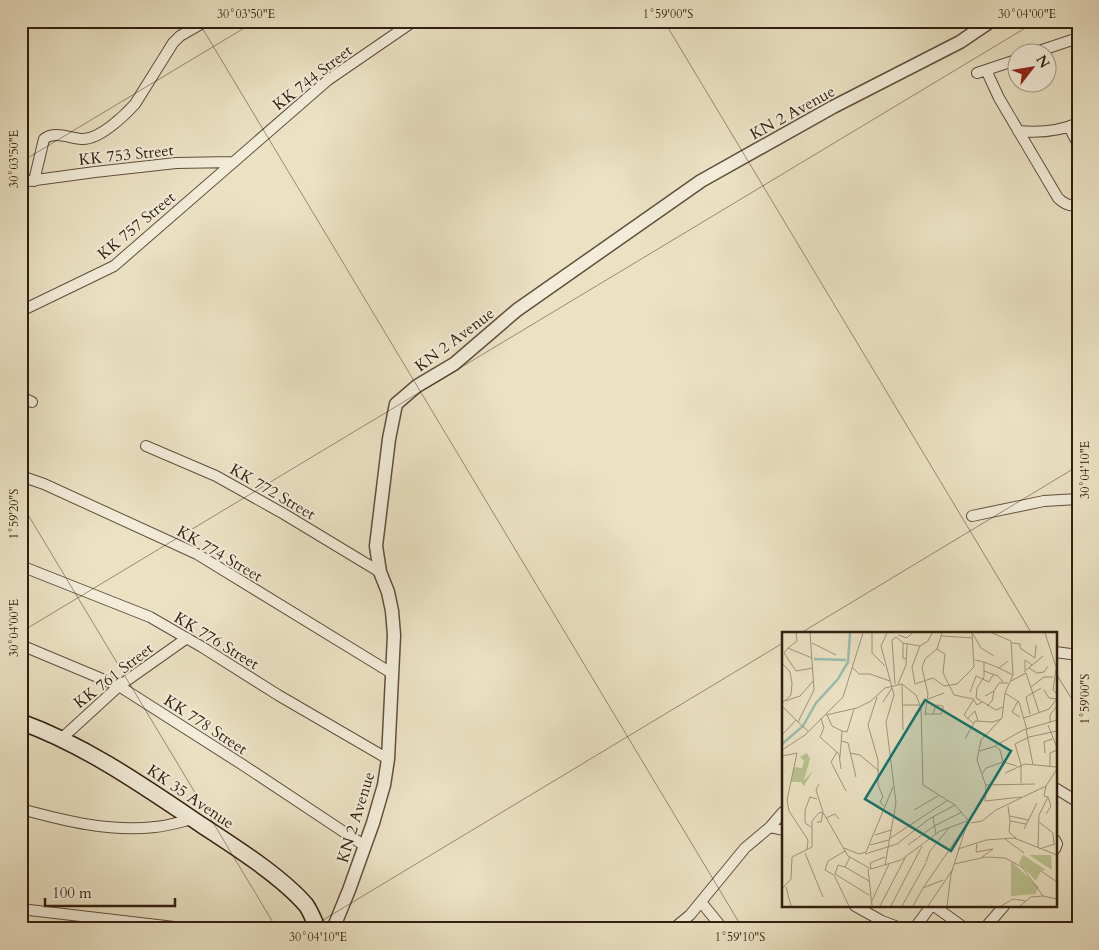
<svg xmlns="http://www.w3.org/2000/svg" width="1099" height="950" font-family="Cardo,serif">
<rect width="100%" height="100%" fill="#ebe2c4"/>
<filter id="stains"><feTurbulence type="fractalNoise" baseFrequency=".004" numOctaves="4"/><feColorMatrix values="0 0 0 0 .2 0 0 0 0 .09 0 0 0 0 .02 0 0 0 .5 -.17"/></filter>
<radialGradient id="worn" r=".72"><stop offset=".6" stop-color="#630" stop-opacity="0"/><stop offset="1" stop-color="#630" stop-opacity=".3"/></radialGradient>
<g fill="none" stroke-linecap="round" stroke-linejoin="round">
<defs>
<path id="minor" d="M1036,52L1078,38
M986,70L999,98L1058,198C1063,203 1070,207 1078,205
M977,73L1016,60
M1069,127L1078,144
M1018,131C1039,133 1058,132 1078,123
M34,181L44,139C55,130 71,139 83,139C100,139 124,116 135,104L173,43L180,36L206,21
M21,182L95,172L176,163L234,162
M21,311L114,266L328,80L414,21
M21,397L32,402
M146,446L216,476L284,514L380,572
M21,476L44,484L197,554L393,674
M972,516L1044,501L1078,499
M21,566L150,617L202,647L278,695L388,759
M21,645L119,686L243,765L365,846
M1055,652L1078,655
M61,739L119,686L187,638
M1055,788L1078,802
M21,809C65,821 109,832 155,827C167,826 180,822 193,819
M770,827L783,830
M1055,840L1057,844L1055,849
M701,902L723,929
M855,906L882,921L903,929
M934,906L966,929
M21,909L191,929
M673,929L690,915L745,848L770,827L783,812
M914,929L931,906
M984,929L1004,906"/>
<path id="tertiary" d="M333,929L349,890L373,823L384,785L388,759L394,635L392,611L388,592L380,572L376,546L389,439L396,404L417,386L454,364L517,310L701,181L833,107L960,42L991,21"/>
<path id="secondary" d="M21,722C87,746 145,787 203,826C235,847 281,876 306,905C311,912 314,921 318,929"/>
</defs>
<!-- minor casing -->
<use href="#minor" stroke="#604f3c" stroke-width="12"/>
<!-- tertiary casing -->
<use href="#tertiary" stroke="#604f3c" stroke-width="15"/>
<!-- secondary casing -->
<use href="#secondary" stroke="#321e0f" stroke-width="18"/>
<!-- minor -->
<use href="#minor" stroke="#f2ecd9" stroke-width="10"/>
<!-- tertiary -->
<use href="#tertiary" stroke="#f2ecd9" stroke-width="12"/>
<!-- secondary -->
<use href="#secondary" stroke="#f2ecd9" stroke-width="15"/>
</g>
<!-- ticks -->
<path fill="none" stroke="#321e0f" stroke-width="1" stroke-opacity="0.45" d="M198,21L743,929M664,21L1032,634M21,162L256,21M21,503L277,929M21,632L1037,21M799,634L1078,466M1055,672L1078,709M308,929L783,643"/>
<g text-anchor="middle" stroke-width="4" stroke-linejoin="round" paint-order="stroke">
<!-- street labels -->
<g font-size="16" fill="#321e0f" stroke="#f2ecd9">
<text transform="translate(312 77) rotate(-38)" y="6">KK 744 Street</text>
<text transform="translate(792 112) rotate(-29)" y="6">KN 2 Avenue</text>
<text transform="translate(126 154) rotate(-6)" y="6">KK 753 Street</text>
<text transform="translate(136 225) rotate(-40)" y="6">KK 757 Street</text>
<text transform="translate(454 339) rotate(-37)" y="6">KN 2 Avenue</text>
<text transform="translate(273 491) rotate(30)" y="6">KK 772 Street</text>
<text transform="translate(220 553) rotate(30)" y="6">KK 774 Street</text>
<text transform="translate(217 640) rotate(31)" y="6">KK 776 Street</text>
<text transform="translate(113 675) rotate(-38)" y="6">KK 761 Street</text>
<text transform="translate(206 724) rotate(33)" y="6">KK 778 Street</text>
<text transform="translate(191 796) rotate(34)" y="6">KK 35 Avenue</text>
<text transform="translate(355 817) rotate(-73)" y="6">KN 2 Avenue</text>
</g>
</g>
<!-- overview -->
<g transform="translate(782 632)">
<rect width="275" height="275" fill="#ebe2c4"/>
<path d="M25,121L28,127L22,148L31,139L22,154L19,150H9L12,135L20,136L22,129L18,125ZM241,223L264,238L259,239L254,249L237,231ZM247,223H269L270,238ZM229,229L257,255L253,262L229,264Z" fill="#bbc291"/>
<path fill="none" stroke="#99beb0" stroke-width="2.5" d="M32,27L64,28M0,112L21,94L34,71L56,47L66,30L68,1"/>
<path fill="none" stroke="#a1947c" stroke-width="1" d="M14,1L15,9L6,16L30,26M90,1V21L103,34M210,1L229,9L231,43L223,61L220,86L199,108L195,128L204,154L203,169L240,165M263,1L275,38M191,2L199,16L212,24M116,3L125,6L130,1M160,4L191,6M30,11L54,23M121,11V26L124,27M230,11L238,12V16L253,26L254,13M138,14L130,35L133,52L151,46L162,54L175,52L192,35L190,1M6,16L2,21L14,39L31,36M155,17L163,22L161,41L172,63L191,67L195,73L200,70M193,28L202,30V45L195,56L194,66L214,78L221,75M202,30L217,36L226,29M0,31L8,40L10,51L9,63L0,71M70,35L77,42H88L108,49M217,36L231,43M247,36L255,41L262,40L266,34M274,37L271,58L275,62M243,38V28L250,33M202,39L216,44L221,50M242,40L261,24M229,49L244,41L257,80M113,52L110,8L114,5L121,11L138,14L146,9L150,1M116,52L124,33L125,12M120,52L121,98M249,55L262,45H271M262,58L267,66L275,67M188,60L194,44L207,50L211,43M223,61L237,70L245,98M203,64L212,59L217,51H226M95,65L86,93L96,128V153L101,165L98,170L102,174M146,67L162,61M3,69L18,64L32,48M236,69L230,80L238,85M101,70L110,56M121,73H138M0,74L16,90M205,74L210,69L212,59M143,82H159L161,78M151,82L154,73L161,74V78M248,82L244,65L259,56M44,83L75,76L89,69L103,56L120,52L134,63L139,76L141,153L173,173L186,188M45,83L50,94L60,99L58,125M143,83L146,62L140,36L143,27L155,17L160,1M39,86L42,96L38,105L57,122L59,137M242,86L267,77L275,67M185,87L193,79L196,89M191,91L182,83L192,67M268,91V83L275,74M266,93L275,116M244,97L251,133M26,99L16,90L32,58L28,1M60,99L65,100L72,77M0,103L14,88M183,107L193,89L211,90L219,87M60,109L66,111L74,145M213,114L218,118L221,130M0,118L23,103L61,65L81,1M197,119L211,115L241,98L275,88M55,120L49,130L64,159M68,121L78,123L97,139M263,121L262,110L270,107M0,124L15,121L5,168L7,179L26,208L25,218M268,134V121L275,118M223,141L243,132L275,135M200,142L204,136L221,130L235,134M239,151V133L233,112L247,105L275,99M203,153L253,152M226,174L228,189L244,192M132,178L156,164M264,182L269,174L266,165M228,184L246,188M151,185L154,202M44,186L53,182L57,187M228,189L227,200L234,206M35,190H39L41,180L34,158L37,152M257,190L271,201L272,212M189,191L200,189L214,178L264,154L275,137M29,195L23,191V178L28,165L35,167M242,197L255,171M93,203L109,198M107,207L166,168M223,207L242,221M195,212L194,220L211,217L200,225M88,213L107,208M126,213L152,194L180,180M62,216L77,222L84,220L111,155M256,216L257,183L266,165L262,164L264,154M176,217L204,208L232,206L275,223M257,217L273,212M23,221L41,265M83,222L115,212L147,187L173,173M144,230L148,219L167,196M172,232L204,225L223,226L240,235L261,264L275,267M103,233L114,171L104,90L112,63L99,14L105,1M63,235L87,249M86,237L90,274M89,237L88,231L103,225M259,239L275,250M53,242L87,263M53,242L56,233L63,235L68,225M52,243L43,238L46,229L63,219M52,243L67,274M4,255L9,274M141,256L181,198M0,257L9,247L10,225L30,215V189L38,180L42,182L66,224L89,237L119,228L158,199L185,189M89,271L107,232M98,274L123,226M109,274L140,214M120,274L144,231M131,274L141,256L161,248M146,274L171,237M165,274L169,242L185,192M219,274L231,267L244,269M238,274L249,265L261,264"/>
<path fill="#0f766e" fill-opacity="0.15" stroke="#0f766e" stroke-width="2.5" d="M143,68L229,119L169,219L83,167Z"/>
<rect width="275" height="275" fill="none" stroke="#321e0f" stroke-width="2.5"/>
</g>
<!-- margin -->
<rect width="1099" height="950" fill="none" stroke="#ebe2c4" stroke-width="55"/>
<!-- north arrow -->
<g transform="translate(1032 68) rotate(59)"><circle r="24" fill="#f2ecd9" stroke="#a59a88"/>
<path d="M0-4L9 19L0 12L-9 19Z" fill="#8f2418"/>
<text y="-8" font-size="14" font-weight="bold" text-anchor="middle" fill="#321e0f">N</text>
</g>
<!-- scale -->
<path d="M45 898v8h130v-8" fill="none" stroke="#321e0f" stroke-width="2.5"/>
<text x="52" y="898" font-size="15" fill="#321e0f" stroke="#f2ecd9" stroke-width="4" paint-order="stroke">100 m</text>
<rect x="28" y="28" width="1044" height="894" fill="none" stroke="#321e0f" stroke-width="2"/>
<g font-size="12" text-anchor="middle" fill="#321e0f">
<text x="246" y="18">30°03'50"E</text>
<text x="668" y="18">1°59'00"S</text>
<text x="1027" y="18">30°04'00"E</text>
<text transform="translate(14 159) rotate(-90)" y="4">30°03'50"E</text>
<text transform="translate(1085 470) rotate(-90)" y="4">30°04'10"E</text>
<text transform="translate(14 514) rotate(-90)" y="4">1°59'20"S</text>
<text transform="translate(14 628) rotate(-90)" y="4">30°04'00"E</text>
<text transform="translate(1085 699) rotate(-90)" y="4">1°59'00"S</text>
<text x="318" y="941">30°04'10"E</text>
<text x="740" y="941">1°59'10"S</text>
</g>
<rect width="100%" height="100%" filter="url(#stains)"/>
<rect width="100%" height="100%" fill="url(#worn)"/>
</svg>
